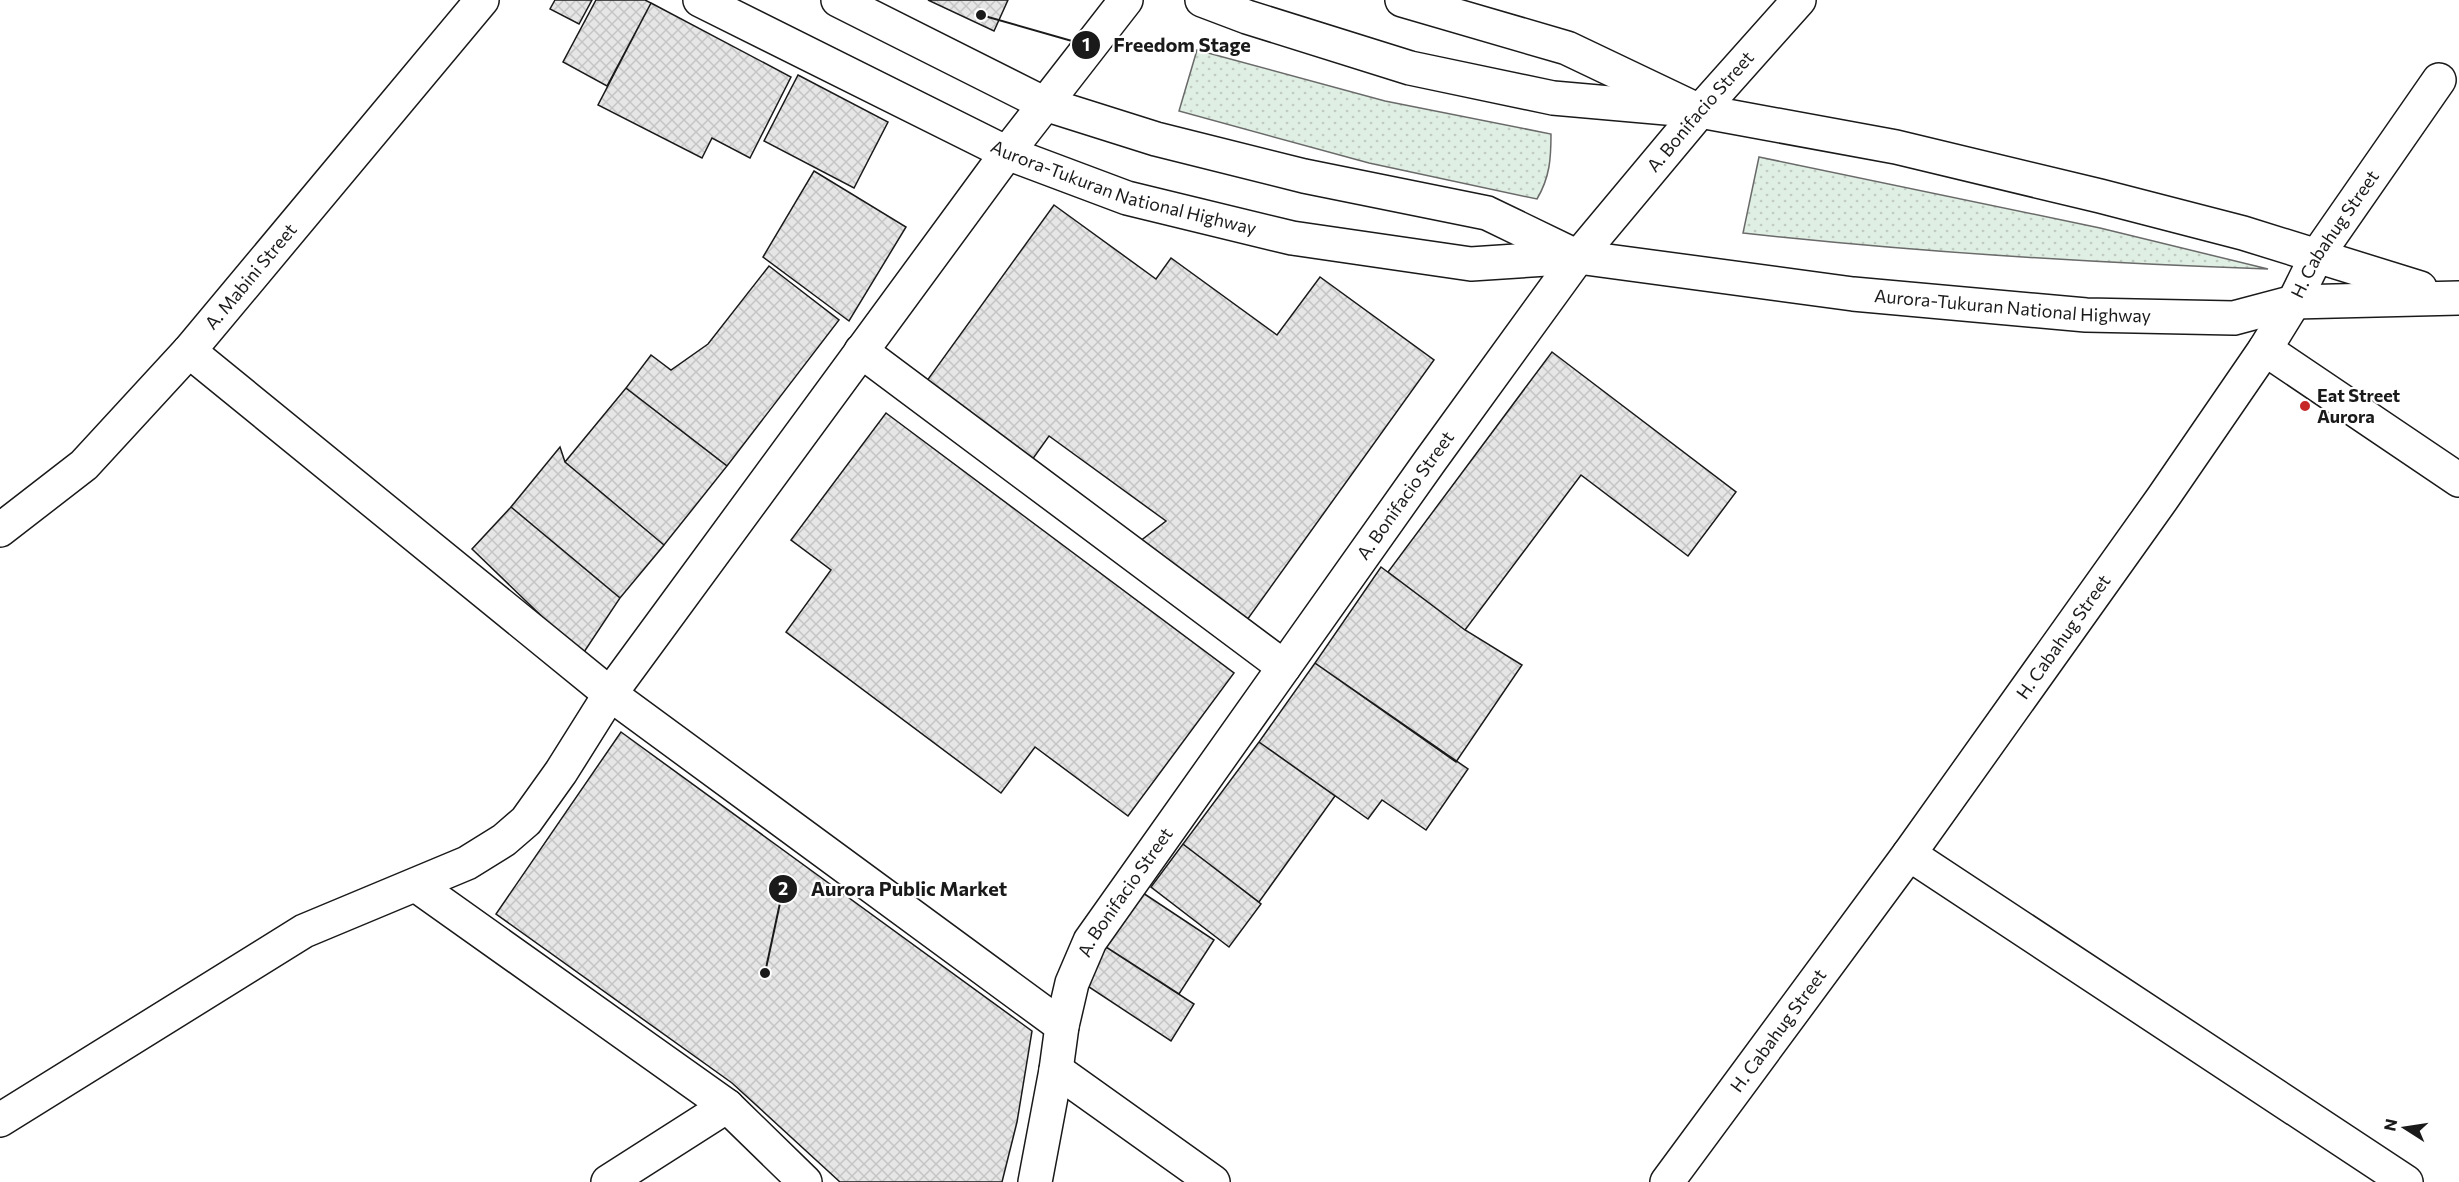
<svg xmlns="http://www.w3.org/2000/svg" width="2459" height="1182" font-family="Commissioner,sans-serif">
<defs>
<pattern id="grass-dots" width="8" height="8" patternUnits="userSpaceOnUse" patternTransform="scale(1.5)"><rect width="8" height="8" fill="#e0efe3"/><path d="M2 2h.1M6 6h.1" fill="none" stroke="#c0ccc2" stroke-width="1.8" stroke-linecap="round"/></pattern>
<pattern id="building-cross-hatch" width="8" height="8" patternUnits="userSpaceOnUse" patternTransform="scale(1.5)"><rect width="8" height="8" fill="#e6e6e6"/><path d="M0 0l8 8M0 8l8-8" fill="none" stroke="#c5c5c5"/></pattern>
</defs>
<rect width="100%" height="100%" fill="#fff"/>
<!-- grass -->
<path fill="url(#grass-dots)" stroke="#6a6a6a" stroke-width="1.5" d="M1197,50L1385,101L1551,134C1551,158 1550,177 1537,199L1369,163L1179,111Z
M1759,157L2100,228L2268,269C2092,263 1918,252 1743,233Z"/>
<!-- building -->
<path fill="url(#building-cross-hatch)" stroke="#1a1a1a" stroke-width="1.5" d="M555,0H592L579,24L550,9Z
M596,0H645L651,3L607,86L563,62Z
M928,0H1008L994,31Z
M651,3L791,77L750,158L712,138L702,158L598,105Z
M798,75L888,122L854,188L764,141Z
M814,171L906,227L849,321L763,257Z
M1054,205L1156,279L1171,258L1277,335L1320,277L1434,360L1247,620L1139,542L1166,521L1049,436L1027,467L921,389Z
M769,266L839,320L727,466L626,388L651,355L671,370L708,344Z
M1552,352L1736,492L1688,556L1581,475L1465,630L1388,572Z
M626,388L727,466L664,545L565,462Z
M886,413L1234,673L1128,816L1035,747L1001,793L786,632L831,570L791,540Z
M560,447L565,462L664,545L620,598L511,507Z
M511,507L620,598L582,655L472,549Z
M1381,567L1465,630L1522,665L1456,762L1315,663Z
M1315,663L1468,769L1426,830L1382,800L1368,819L1259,742Z
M621,732L1032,1031L1017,1122L1002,1182H840L732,1083L496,914Z
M1259,742L1335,796L1259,902L1183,844Z
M1183,844L1261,904L1229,947L1151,887Z
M1143,893L1214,940L1179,994L1106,947Z
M1106,947L1194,1004L1171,1041L1083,983Z"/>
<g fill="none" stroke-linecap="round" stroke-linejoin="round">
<defs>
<g id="minor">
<path id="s1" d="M700,0L1007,153L1127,198L1292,238L1471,264L1578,257L1700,111L1799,0"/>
<path d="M1402,0L1567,48L1695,109"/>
<path d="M2265,349L2459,480"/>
<path d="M189,351L610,694L1062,1026"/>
<path d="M861,351L1284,667"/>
<path id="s2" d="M0,530L84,465L189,351L482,0"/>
<path d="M1909,854L2406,1182"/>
<path d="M416,885L727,1106L805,1182"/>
<path d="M1056,1070L1213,1182"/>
<path d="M0,1120L304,931L467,863L504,840L526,821L561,772L610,694L1007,153L1126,0"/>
<path d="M608,1182L727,1106"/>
<path id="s3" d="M1667,1182L1909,854L2162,499L2265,349L2294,302L2316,257L2439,80"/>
</g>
<g id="tertiary">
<path id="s4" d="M1035,1182L1056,1070L1062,1026L1072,983L1090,941L1430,461L1578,257"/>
</g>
<g id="trunk">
<path id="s5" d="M838,0L1045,104L1156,139L1304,176L1487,213L1578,257L1853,294L2086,315L2234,318L2294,302L2459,298"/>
<path d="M1202,0L1247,17L1410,68L1553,98L1700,111L1896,147L2100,196L2243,233L2420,288"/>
</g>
</defs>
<!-- minor casing -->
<use href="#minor" stroke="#1a1a1a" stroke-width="36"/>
<!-- tertiary casing -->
<use href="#tertiary" stroke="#1a1a1a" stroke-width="36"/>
<!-- trunk casing -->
<use href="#trunk" stroke="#1a1a1a" stroke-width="36"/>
<!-- minor -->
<use href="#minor" stroke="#fff" stroke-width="33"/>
<!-- tertiary -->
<use href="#tertiary" stroke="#fff" stroke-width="33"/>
<!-- trunk -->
<use href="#trunk" stroke="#fff" stroke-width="33"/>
</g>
<!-- markers -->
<circle fill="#c62828" stroke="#fff" stroke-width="2" cx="2305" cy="406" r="6"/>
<g text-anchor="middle" stroke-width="4.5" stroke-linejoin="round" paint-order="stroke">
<!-- street labels -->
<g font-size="18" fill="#1a1a1a" stroke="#fff">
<text dy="6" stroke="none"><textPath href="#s1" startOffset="1119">A. Bonifacio Street</textPath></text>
<text dy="6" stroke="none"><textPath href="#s1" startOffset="465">Aurora-Tukuran National Highway</textPath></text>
<text dy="6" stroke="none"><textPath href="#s3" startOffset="1160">H. Cabahug Street</textPath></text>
<text dy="6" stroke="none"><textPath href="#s2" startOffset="358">A. Mabini Street</textPath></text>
<text dy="6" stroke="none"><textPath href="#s5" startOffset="1226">Aurora-Tukuran National Highway</textPath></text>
<text dy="6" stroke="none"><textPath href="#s4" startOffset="794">A. Bonifacio Street</textPath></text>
<text dy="6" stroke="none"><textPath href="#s3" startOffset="674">H. Cabahug Street</textPath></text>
<text dy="6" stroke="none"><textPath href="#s4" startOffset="308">A. Bonifacio Street</textPath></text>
<text dy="6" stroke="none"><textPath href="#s3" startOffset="188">H. Cabahug Street</textPath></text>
</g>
<!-- poi labels -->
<g font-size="18" font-weight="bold" fill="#1a1a1a" stroke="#fff" text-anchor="start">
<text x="2317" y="402">Eat Street<tspan x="2317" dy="21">Aurora</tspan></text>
</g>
</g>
<!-- callouts -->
<path fill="none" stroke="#1a1a1a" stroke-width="2" d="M981 15L1086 45M765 973L783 889"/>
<g fill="#1a1a1a" stroke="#fff" stroke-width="2">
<circle cx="981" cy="15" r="6"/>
<circle cx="765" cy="973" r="6"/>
<circle cx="1086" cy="45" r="15"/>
<circle cx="783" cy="889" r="15"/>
</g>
<g font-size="18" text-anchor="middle" font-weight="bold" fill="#fff">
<text x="1086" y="51">1</text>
<text x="783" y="895">2</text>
</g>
<g font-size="20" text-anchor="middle" font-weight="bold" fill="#1a1a1a" stroke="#fff" stroke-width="4.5" stroke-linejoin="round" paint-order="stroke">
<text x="1182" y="52">Freedom Stage</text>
<text x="909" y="896">Aurora Public Market</text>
</g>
<!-- north arrow -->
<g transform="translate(2405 1128) rotate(282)" stroke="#ffffff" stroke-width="4.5" paint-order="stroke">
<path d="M0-4.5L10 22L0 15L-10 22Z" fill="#1a1a1a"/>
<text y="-9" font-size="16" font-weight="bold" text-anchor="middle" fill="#1a1a1a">N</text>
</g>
</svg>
